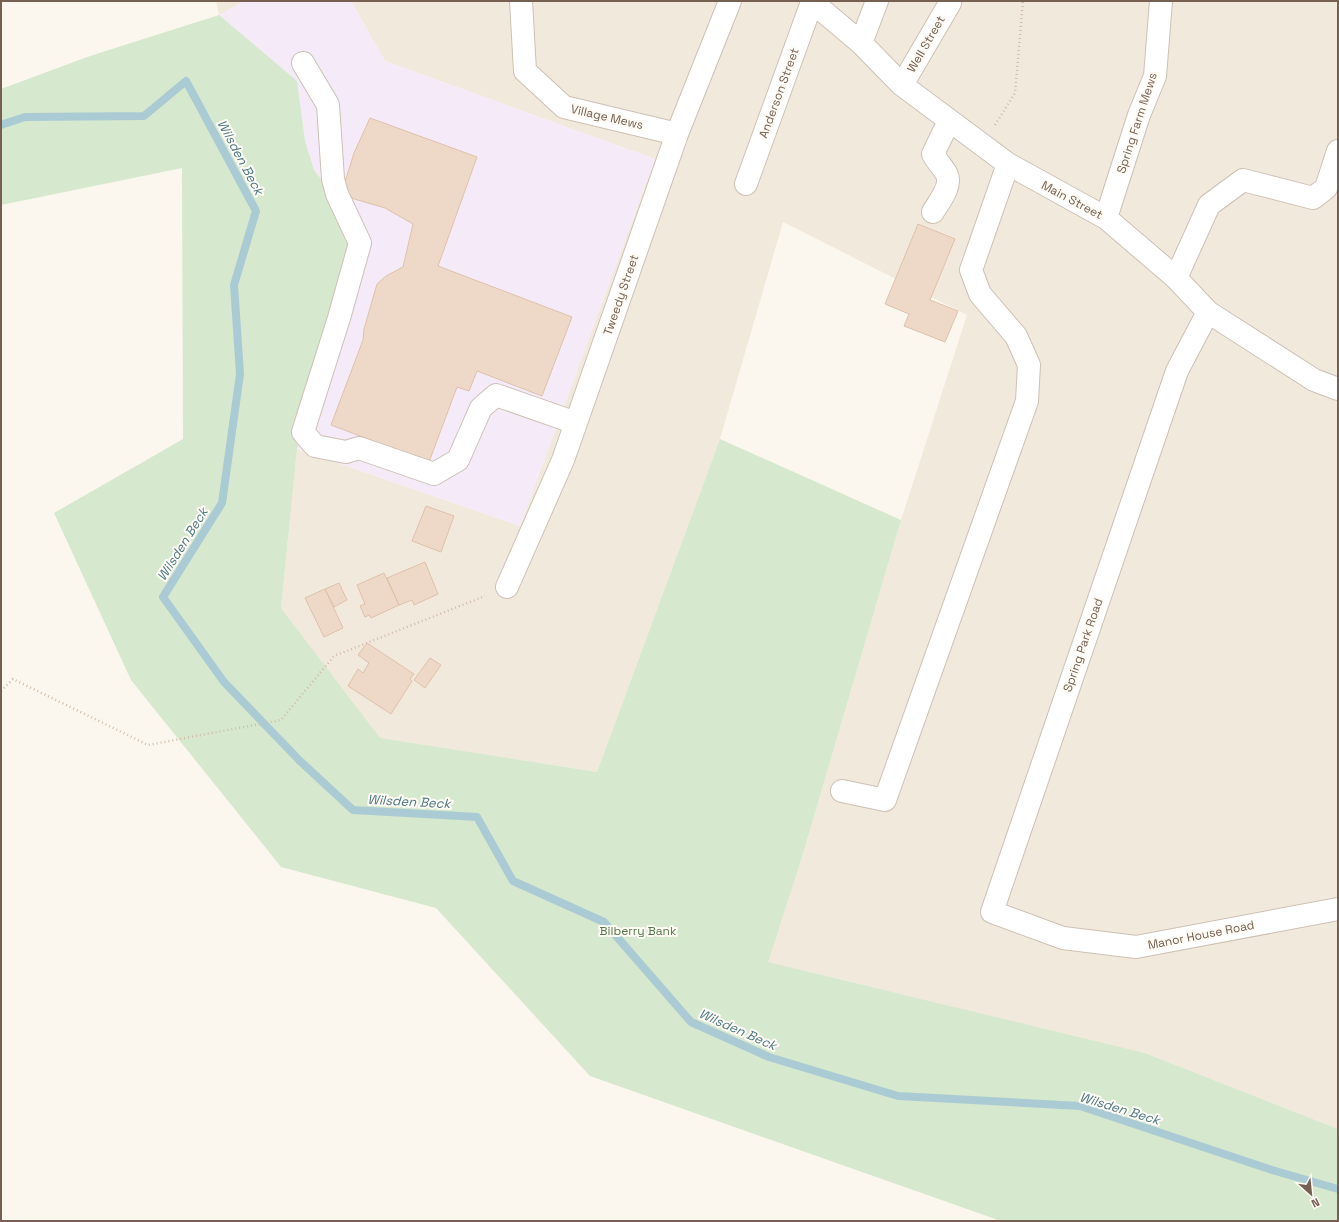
<svg xmlns="http://www.w3.org/2000/svg" width="1339" height="1222" font-family="'Space Grotesk',sans-serif">
<rect width="100%" height="100%" fill="#fbf7ee"/>
<!-- residential -->
<path fill="#f2e9dd" d="M216,1H245L219,15Z
M351,1H1338V1129L1145,1053L767,962L803,854L901,520L967,315L783,222L720,439L597,772L379,738L281,608L297,449L520,526L655,159L385,61Z"/>
<!-- education -->
<path fill="#f4eaf8" d="M245,1H351L385,61L655,159L520,526L297,449L361,244L346,211L314,170L305,141L297,81L219,15Z"/>
<!-- green -->
<path fill="#d6e8cd" d="M219,15L297,81L305,141L314,170L346,211L361,244L297,449L281,608L380,738L597,772L720,439L901,520L803,854L768,962L1145,1053L1338,1129V1221H1001L590,1076L436,908L281,867L131,680L54,513L183,439L182,168L1,205V89L90,56Z"/>
<g fill="none" stroke-linecap="round" stroke-linejoin="round">
<!-- stream -->
<path stroke="#abcbd4" stroke-width="8" d="M1,125L25,117L144,116L186,81L256,211L234,285L240,374L222,503L163,597L224,682L299,760L353,810L477,817L513,881L604,922L691,1022L769,1057L898,1096L1080,1106L1272,1170L1338,1189"/>
</g>
<!-- building -->
<path fill="#eed9c8" stroke="#dfc1aa" d="M370,118L477,157L438,266L572,317L542,396L477,371L469,391L457,387L429,462L331,425L363,340L364,329L377,284L386,276L403,267L413,224L385,208L341,195L354,153Z
M918,224L955,239L930,300L958,311L945,342L904,326L909,314L885,304Z
M426,506L454,516L441,552L412,541Z
M425,562L438,594L414,605L412,600L399,605L387,578Z
M384,573L399,605L371,618L369,615L365,617L360,606L365,604L357,585Z
M339,583L347,600L334,607L325,589Z
M325,589L343,628L324,637L305,598Z
M367,643L414,674L410,679L412,681L391,714L348,686L358,669L363,673L369,663L358,655Z
M430,658L441,665L425,688L414,680Z"/>
<g fill="none" stroke-linecap="round" stroke-linejoin="round">
<defs>
<path id="minor" d="M521,1L525,71L564,107L677,134
M811,1L861,43L902,85L1008,164L1106,218L1176,278L1208,312L1314,380L1338,389
M861,43L877,1
M303,63L328,105L333,179L337,194L360,243L339,318L303,432L315,446L346,452L359,448L434,474L458,460L481,408L496,395L576,423
M902,85L950,3
M746,184L812,2
M933,212C938,203 952,187 947,175C944,168 937,162 933,154L949,121
M1106,218L1139,115L1155,76L1161,1
M1176,278L1209,205L1243,180L1313,198L1326,188L1338,151
M1208,312L1177,371L992,912L1063,938L1136,947L1338,909
M507,587L563,460L677,134L730,1
M842,791L885,800L1027,401L1029,365L1016,336L980,294L971,270L1008,164"/>
</defs>
<!-- minor casing -->
<use href="#minor" stroke="#cdc0b4" stroke-width="24"/>
<!-- path -->
<path stroke="#d3bdaa" stroke-width="2.5" stroke-dasharray="1 3" stroke-linecap="butt" d="M995,125L1015,93L1023,1
M1,691L13,679L148,745L281,720L334,656L485,596"/>
<!-- minor -->
<use href="#minor" stroke="#fff" stroke-width="22"/>
</g>
<g text-anchor="middle" stroke-width="4" stroke-linejoin="round" paint-order="stroke">
<!-- street labels -->
<g font-size="12" fill="#756052" stroke="#fefaf4">
<text transform="translate(926 44) rotate(-60)" y="4">Well Street</text>
<text transform="translate(779 93) rotate(-70)" y="4">Anderson Street</text>
<text transform="translate(607 117) rotate(13)" y="4">Village Mews</text>
<text transform="translate(1137 123) rotate(-72)" y="4">Spring Farm Mews</text>
<text transform="translate(1072 200) rotate(28)" y="4">Main Street</text>
<text transform="translate(621 295) rotate(-71)" y="4">Tweedy Street</text>
<text transform="translate(1083 645) rotate(-71)" y="4">Spring Park Road</text>
<text transform="translate(1201 935) rotate(-11)" y="4">Manor House Road</text>
</g>
<!-- park labels -->
<g font-size="12" fill="#55794b" stroke="#fefaf4">
<text x="638" y="935">Bilberry Bank</text>
</g>
<!-- water labels -->
<g font-size="13" font-style="italic" fill="#4d7985" stroke="#fefaf4">
<text transform="translate(241 157) rotate(62)" y="5">Wilsden Beck</text>
<text transform="translate(182 544) rotate(-58)" y="5">Wilsden Beck</text>
<text transform="translate(409 801) rotate(3)" y="5">Wilsden Beck</text>
<text transform="translate(738 1029) rotate(24)" y="5">Wilsden Beck</text>
<text transform="translate(1120 1108) rotate(17)" y="5">Wilsden Beck</text>
</g>
</g>
<!-- border -->
<rect width="1339" height="1222" fill="none" stroke="#756052" stroke-width="4"/>
<!-- north arrow -->
<g transform="translate(1311 1194) rotate(153)" stroke="#fefaf4" stroke-width="3" paint-order="stroke">
<path d="M0-3L7 15L0 10L-7 15Z" fill="#756052"/>
<text y="-6" font-size="11" font-weight="bold" text-anchor="middle" fill="#756052">N</text>
</g>
</svg>
